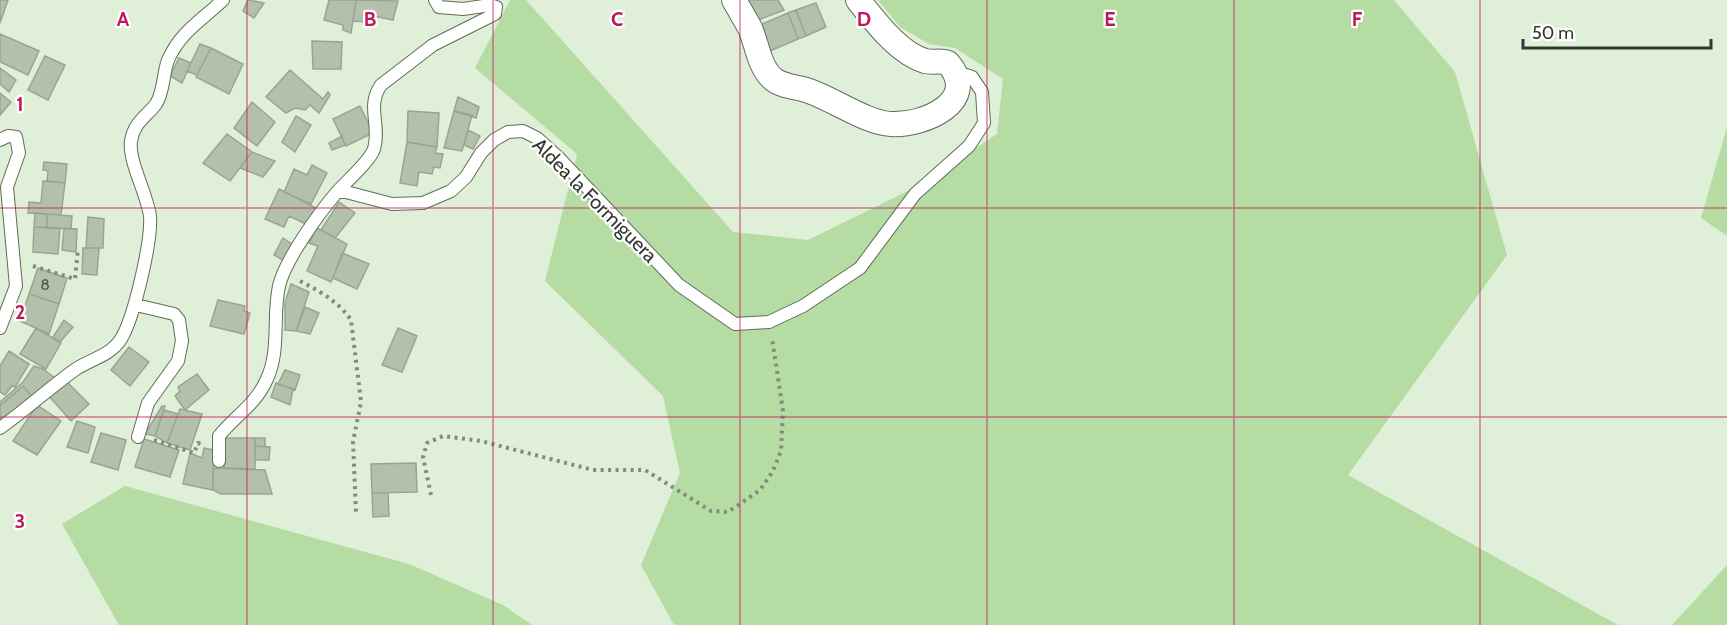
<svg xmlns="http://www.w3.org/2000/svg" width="1727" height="625" font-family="Cabin,sans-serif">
<rect width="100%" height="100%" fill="#dfefd8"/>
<!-- green -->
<path fill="#b5dca2" d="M510,0H526L733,232L808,240L922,184L997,134L1003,79L955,48L929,44L900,27L878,0H1394L1455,72L1507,255L1348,475L1618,625H674L641,565L680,473L663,396L545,281L577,154L475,68Z
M1727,127V236L1701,218Z
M125,486L409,564L503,605L532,625H119L62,524Z
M1727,565V625H1672Z"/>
<!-- building -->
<path fill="#b3c1ac" stroke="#98a691" stroke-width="1.5" d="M0,0H8L0,23Z
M248,0L264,3L254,18L243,11Z
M329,0H356L351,33L343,30V25L324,20Z
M356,0L398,1L393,20L369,15L368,22L353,21Z
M746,0H778L784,10L758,20Z
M816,3L826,27L806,36L796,10Z
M796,10L806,36L798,39L788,13Z
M788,13L798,39L770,51L760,25Z
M0,34L39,51L28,75L0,62Z
M312,41L342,42L341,69H313Z
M200,44L211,48L197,75L187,71Z
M211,48L243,64L229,94L196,77Z
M45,56L65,65L48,100L28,90Z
M179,58L191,63L182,83L170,76Z
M0,68L16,80L9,92L0,84Z
M290,70L323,99L328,92L330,95L319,113L310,105L305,110L295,108L286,113L266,97Z
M0,93L11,102L0,115Z
M458,97L479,107L476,118L454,111Z
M252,102L275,122L257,146L234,128Z
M360,106L373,133L346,146L333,119Z
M408,111L439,113L437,147L407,142Z
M454,111L472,115L462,151L444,148Z
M296,116L311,125L295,152L282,142Z
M468,130L480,136L473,149L464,145Z
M227,134L252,152L230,181L203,163Z
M342,136L345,145L332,150L329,143Z
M407,142L437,147L435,153L443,154L440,168L434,167L432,174L419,172L417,186L400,183Z
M252,152L275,161L263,177L240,168Z
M44,162L67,164L65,183L47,181L48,171L43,170Z
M312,165L327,173L311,204L284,192L294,169L307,175Z
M43,181L65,183L61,215L28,213L29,202L41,203Z
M279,189L316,208L306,224L289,216L284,227L265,219Z
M339,202L355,213L335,238L321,230Z
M35,213L47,214V228L34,227Z
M47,214L72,216L71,229L47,228Z
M88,217L104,219L103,248H86Z
M34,227L60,228L58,254L33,252Z
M64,228L77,229L76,252L62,250Z
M317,228L347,244L331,282L307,271L318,246L309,243Z
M283,238L295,246L286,262L274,255Z
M83,248H99L97,275L82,274Z
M342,253L369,264L357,289L333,278Z
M38,268L67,278L59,304L29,294Z
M291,284L309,292L296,331L285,330V302Z
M29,294L59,304L49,334L20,321Z
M218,300L245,306L244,311L250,313L244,334L210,326Z
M305,307L319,313L310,334L296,331Z
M64,320L73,327L60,342L53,337Z
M36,328L61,343L46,369L20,354Z
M398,328L417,336L402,372L382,365Z
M129,347L149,362L130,386L111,370Z
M9,351L29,364L15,387L12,386L5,395L0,392V366Z
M34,366L43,369L55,378L33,398L23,386L0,406V402L23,382Z
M285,370L300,375L295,390L278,384Z
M197,374L209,390L185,410L175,396L180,391L178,387Z
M66,381L89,404L71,421L48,395Z
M276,383L293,389L290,405L271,397Z
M23,386L33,398L0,424V406Z
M37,405L61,421L37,455L13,441Z
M162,406H165L155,436L145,434Z
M180,409L202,414L190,450L167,443Z
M164,410L178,414L167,443L155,436Z
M77,421L95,427L88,453L67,447Z
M101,433L126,440L118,470L91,462Z
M223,438H255V469L224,468Z
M255,438H265V447L255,446Z
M144,439L179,450L170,477L135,467Z
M255,446L270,447L269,460H255Z
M204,448L214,450L213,490L183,484L190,453L202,458Z
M416,463L417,492L372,493L371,464Z
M213,468L265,470L272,494H221L213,490Z
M372,493H388L389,516L373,517Z"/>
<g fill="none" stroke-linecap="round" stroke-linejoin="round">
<defs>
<path id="service" d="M0,140L8,136L16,137L19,153L7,187L16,286L0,328
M337,192C346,182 370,161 374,149C381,126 366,106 381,85L433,45L495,14L496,7L490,5L463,9L439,7L435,0
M136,305L174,314L179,320L182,341L178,361L148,403L138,437
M0,428C26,410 49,388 76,369C91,359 110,356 121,339C134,318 152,241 150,216C147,194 128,160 131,141C134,122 146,117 156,104C164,92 163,73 168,60C181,31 201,21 223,0
M219,461V436C235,416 255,405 266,381C281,351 272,317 279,286C285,260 319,213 337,192H346L392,204L423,203L451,191L466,177L481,153L494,140L508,132L523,131L537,138L560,159L679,285L735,324L769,322L803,306L860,268L915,194L969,146L984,123L982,92L972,77L954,71"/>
<path id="minor" d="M734,0C739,9 745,19 750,28C757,44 759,66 772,78C780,86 796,87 806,90C832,98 866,123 891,124C924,126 981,101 948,63C940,60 933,63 925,61C898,53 875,21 858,0"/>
</defs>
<!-- service casing -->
<use href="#service" stroke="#606d5a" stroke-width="14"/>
<!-- minor casing -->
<use href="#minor" stroke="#606d5a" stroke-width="26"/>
<!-- path -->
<path stroke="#828c7d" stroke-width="4" stroke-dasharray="3 4.5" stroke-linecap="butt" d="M33,266L75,279L78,249
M300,281C319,291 338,301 351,320L361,402L353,442L356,513
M154,440L194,453L198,443L201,444
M431,495L423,457L427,443L443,436L481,441L593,470H645L711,511L728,512L760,490L773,471L781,451L783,411L772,338"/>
<!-- service -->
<use href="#service" stroke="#fff" stroke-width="12"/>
<!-- minor -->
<use href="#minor" stroke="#fff" stroke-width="24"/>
</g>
<!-- grid -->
<path fill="none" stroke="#c2185b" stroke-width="1.5" stroke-opacity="0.55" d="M247,0V625M493,0V625M740,0V625M987,0V625M1234,0V625M1480,0V625M0,208H1727M0,417H1727"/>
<g text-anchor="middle" stroke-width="4.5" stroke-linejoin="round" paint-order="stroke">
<!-- number labels -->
<g font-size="16" fill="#525a4f">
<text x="45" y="290">8</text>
</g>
<!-- street labels -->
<g font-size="20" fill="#323830" stroke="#fff">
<text transform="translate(595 200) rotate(45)" y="7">Aldea la Formiguera</text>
</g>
</g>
<g font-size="20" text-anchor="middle" font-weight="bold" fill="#c2185b" stroke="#fff" stroke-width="4.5" stroke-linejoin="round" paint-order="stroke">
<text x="123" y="26">A</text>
<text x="370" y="26">B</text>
<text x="617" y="26">C</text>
<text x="864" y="26">D</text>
<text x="1110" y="26">E</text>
<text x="1357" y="26">F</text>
<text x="20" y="111">1</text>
<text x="20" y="319">2</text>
<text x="20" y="528">3</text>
</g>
<!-- scale -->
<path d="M1523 39v9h188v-9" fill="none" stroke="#323830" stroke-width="3"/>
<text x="1532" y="39" font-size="18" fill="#323830" stroke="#ffffff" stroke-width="4.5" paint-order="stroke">50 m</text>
</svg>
